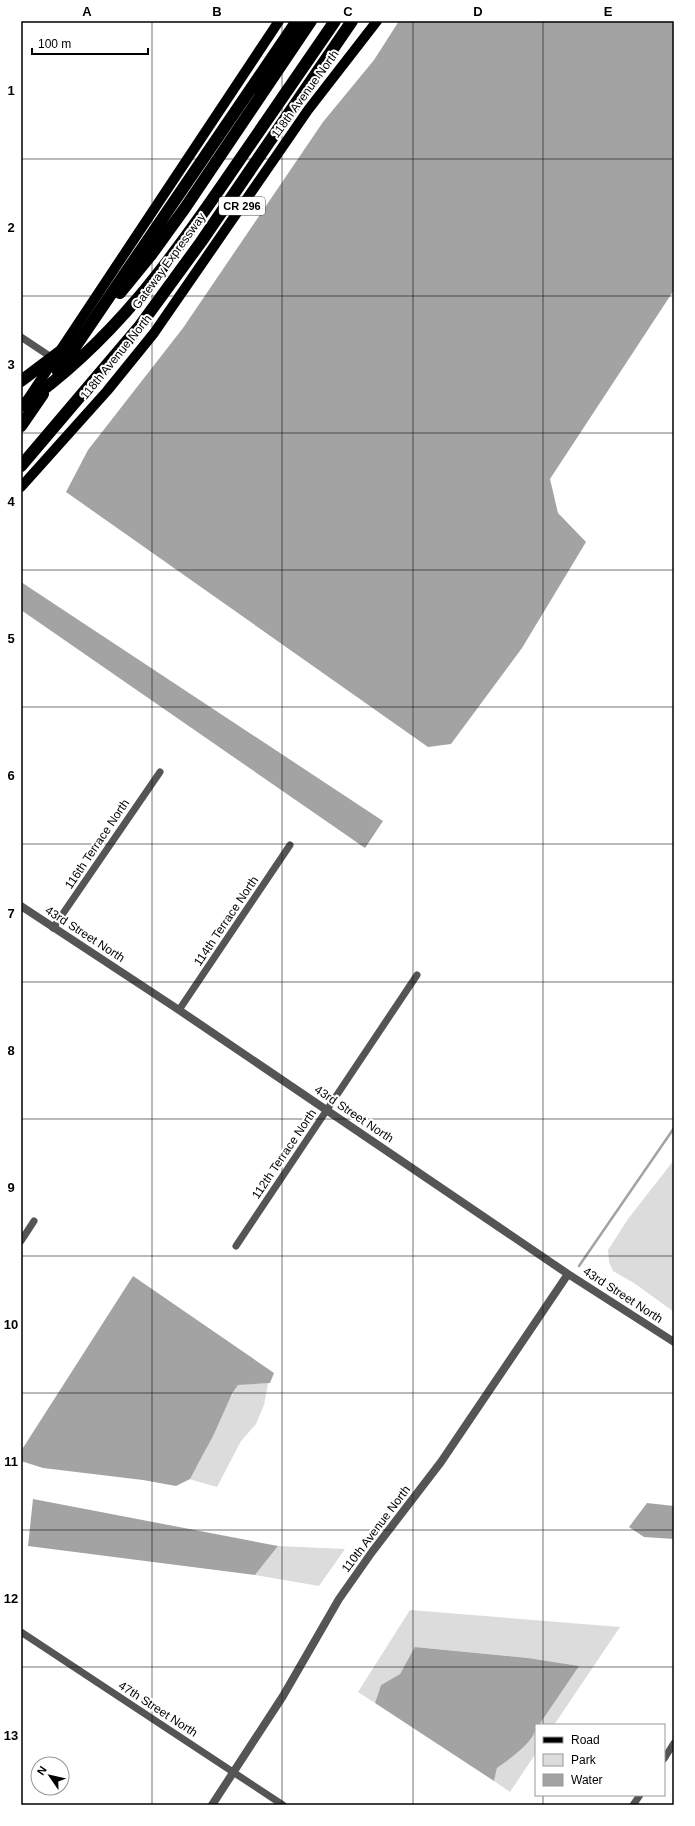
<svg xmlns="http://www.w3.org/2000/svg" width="695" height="1826" font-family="Arial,sans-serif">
<rect width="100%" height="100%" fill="#fff"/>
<!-- green -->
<path fill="#dcdcdc" d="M674,1160V1312L634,1283L613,1271L609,1262L608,1250L628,1219Z
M268,1383L264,1405L256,1424L241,1441L217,1487L189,1479C209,1450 219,1415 238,1385Z
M278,1546L345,1549L319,1586L255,1575Z
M410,1610L620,1627L554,1725H539L578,1666L528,1658L416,1647L400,1674L381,1685L375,1703L358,1692Z
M536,1729V1753L510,1792L494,1781L497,1768L523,1748Z"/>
<!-- water -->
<path fill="#a3a3a3" d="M399,21H674V290L550,479L558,513L586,542L522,648L451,744L428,747L66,492L88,450L183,328L323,122L374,60Z
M21,582L383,821L365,848L21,610Z
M133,1276L274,1373L270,1383L238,1385L232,1394L213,1436L190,1479L176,1486L143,1480L43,1468L21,1461V1451Z
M33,1499L278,1546L255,1575L28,1546Z
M647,1503L674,1506V1539L644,1537L629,1527Z
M415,1647L528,1658L579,1666L539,1725H536C536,1742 509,1759 497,1768L494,1781L375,1703L381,1685L400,1674Z"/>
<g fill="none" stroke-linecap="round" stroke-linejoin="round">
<!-- stream -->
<path stroke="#a3a3a3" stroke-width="2.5" d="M579,1266L674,1128"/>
<!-- minor -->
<path stroke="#555" stroke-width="7" d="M21,337L54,359
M53,928L160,772
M179,1010L290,845
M21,1241L34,1221
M236,1246L417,975
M21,1632L283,1805
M664,1759L674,1743
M633,1805L640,1795"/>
<!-- tertiary -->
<path stroke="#555" stroke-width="8" d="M21,906L179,1010L568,1274L674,1342
M212,1805L283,1696L339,1599L372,1552L441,1462L568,1274"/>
<!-- primary -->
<path stroke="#000" stroke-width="10" d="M28,399L279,21
M21,487L107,391L154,333L308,110L377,21"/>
<!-- motorway -->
<path stroke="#000" stroke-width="12" d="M120,293L151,255L185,208L311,21
M58,372L297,21
M21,381L74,341
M21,406C113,342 172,259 234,168C268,119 301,70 335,21
M21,426L43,394
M21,466L139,327L201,242L352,21"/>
</g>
<!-- grid -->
<path fill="none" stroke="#000" stroke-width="1" stroke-opacity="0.55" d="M152,21V1805M282,21V1805M413,21V1805M543,21V1725M21,159H674M21,296H674M21,433H674M21,570H674M21,707H674M21,844H674M21,982H674M21,1119H674M21,1256H674M21,1393H674M21,1530H674M21,1667H674M543,1795V1805"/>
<g text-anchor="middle" stroke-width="4" stroke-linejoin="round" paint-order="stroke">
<!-- shield labels -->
<rect fill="#fff" stroke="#4c4c4c" stroke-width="1" x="219" y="197" width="46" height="18" rx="3"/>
<g font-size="11" font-weight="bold" fill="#000">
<text x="242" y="210">CR 296</text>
</g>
<!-- street labels -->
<g font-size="12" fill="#000" stroke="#fff">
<text transform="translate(305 94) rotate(-54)" y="4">118th Avenue North</text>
<text transform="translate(169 261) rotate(-54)" y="4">Gateway Expressway</text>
<text transform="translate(116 357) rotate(-51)" y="4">118th Avenue North</text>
<text transform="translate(97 844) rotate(-56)" y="4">116th Terrace North</text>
<text transform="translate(226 921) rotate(-56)" y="4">114th Terrace North</text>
<text transform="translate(85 934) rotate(33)" y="4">43rd Street North</text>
<text transform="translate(354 1114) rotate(34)" y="4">43rd Street North</text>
<text transform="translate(284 1154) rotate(-56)" y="4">112th Terrace North</text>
<text transform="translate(623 1295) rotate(33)" y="4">43rd Street North</text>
<text transform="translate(376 1529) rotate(-53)" y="4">110th Avenue North</text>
<text transform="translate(158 1709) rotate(33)" y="4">47th Street North</text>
</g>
</g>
<!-- border -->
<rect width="695" height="1826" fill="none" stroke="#ffffff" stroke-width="44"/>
<!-- legend -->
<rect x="535" y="1724" width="130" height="72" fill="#ffffff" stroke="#999999"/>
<rect x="543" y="1737" width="20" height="6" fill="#000000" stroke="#999999"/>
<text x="571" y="1744" font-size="12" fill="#000000">Road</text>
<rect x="543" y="1754" width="20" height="12" fill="#dcdcdc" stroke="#999999"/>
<text x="571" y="1764" font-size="12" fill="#000000">Park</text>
<rect x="543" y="1774" width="20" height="12" fill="#a3a3a3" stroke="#999999"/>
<text x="571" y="1784" font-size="12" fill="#000000">Water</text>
<!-- north arrow -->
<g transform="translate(50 1776) rotate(304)"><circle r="19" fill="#ffffff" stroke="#999999"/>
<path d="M0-3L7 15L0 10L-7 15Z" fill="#000000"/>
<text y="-6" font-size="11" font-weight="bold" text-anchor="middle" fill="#000000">N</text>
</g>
<!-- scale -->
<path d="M32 48v6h116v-6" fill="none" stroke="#000000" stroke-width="2"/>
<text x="38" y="48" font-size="12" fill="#000000" stroke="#ffffff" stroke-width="3" paint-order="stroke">100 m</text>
<rect x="22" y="22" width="651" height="1782" fill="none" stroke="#000" stroke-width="1.5"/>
<g font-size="13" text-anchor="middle" font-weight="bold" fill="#000">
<text x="87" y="16">A</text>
<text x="217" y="16">B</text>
<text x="348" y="16">C</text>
<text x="478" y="16">D</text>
<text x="608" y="16">E</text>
<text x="11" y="95">1</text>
<text x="11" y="232">2</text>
<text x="11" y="369">3</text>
<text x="11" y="506">4</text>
<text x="11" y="643">5</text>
<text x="11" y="780">6</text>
<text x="11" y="918">7</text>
<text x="11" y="1055">8</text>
<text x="11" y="1192">9</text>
<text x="11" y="1329">10</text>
<text x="11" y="1466">11</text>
<text x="11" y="1603">12</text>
<text x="11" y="1740">13</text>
</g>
</svg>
